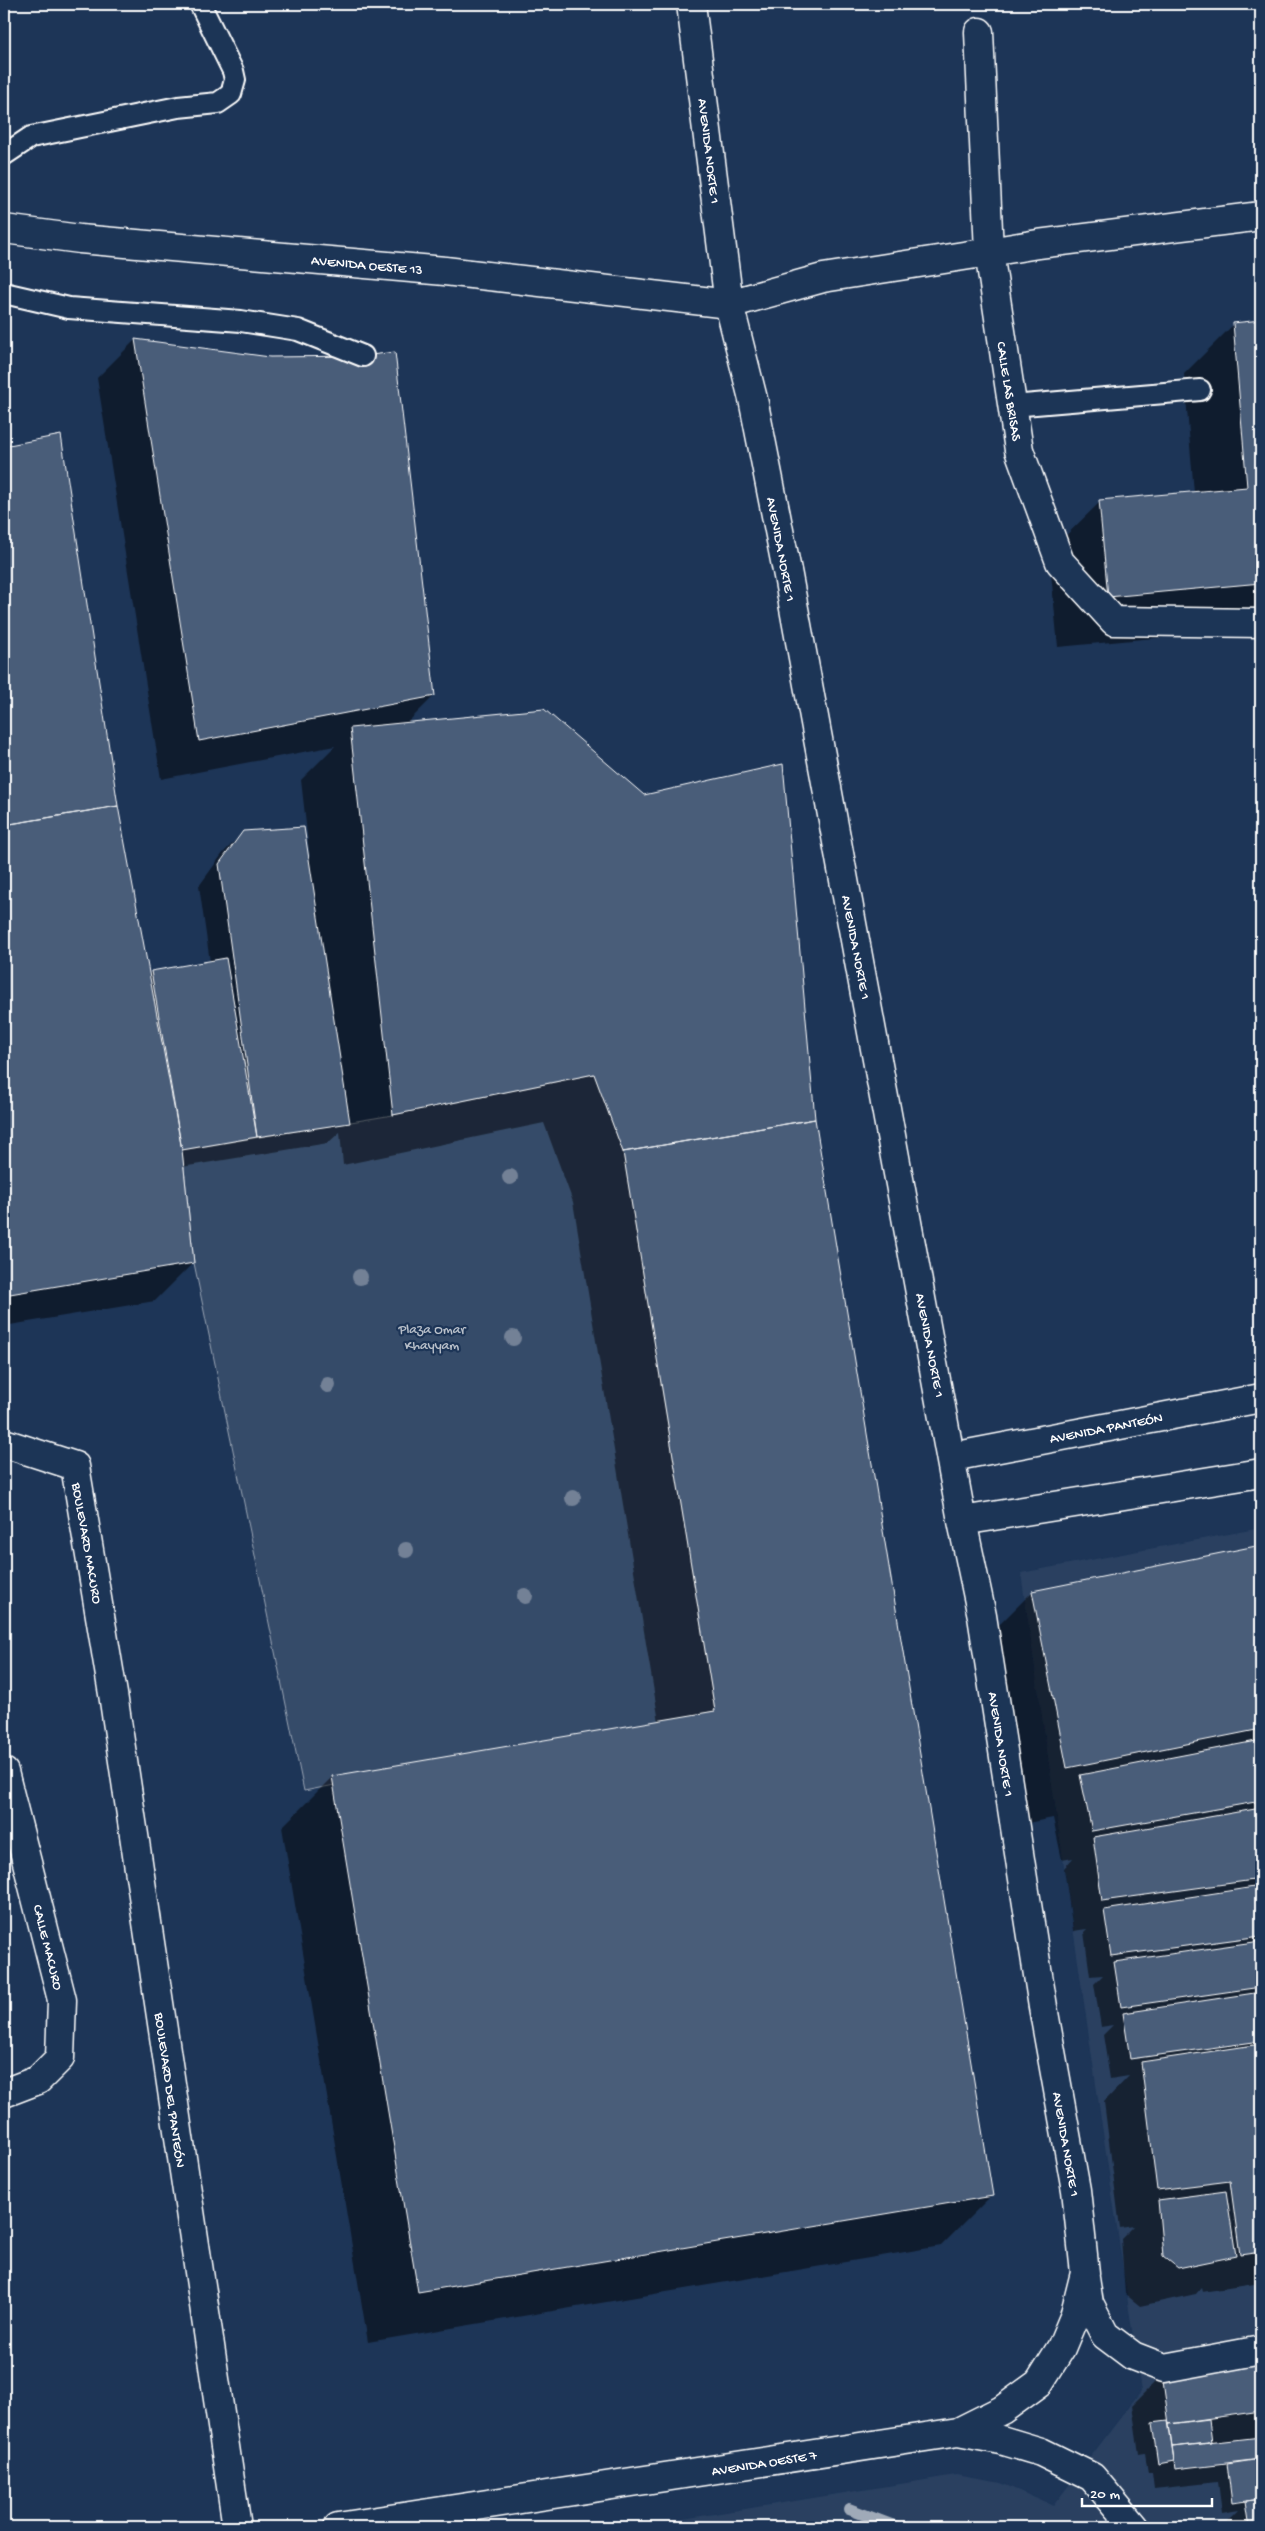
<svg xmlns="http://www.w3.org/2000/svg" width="1265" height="2531" font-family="'Gochi Hand',sans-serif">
<rect width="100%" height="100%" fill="#1d3557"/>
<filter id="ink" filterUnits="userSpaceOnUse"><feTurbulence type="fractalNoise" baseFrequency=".02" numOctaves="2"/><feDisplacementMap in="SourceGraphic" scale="10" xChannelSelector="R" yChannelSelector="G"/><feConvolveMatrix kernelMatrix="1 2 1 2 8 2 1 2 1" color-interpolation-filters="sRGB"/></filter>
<g filter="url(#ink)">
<!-- built -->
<path fill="#2a4161" d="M1261,1528V2527H633L956,2475L1001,2483L1053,2506L1141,2391L1021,1573Z"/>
<!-- green -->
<path fill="#364b69" stroke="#9aa5b4" d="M594,1074L623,1152L715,1711L304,1791L194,1263L182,1150L393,1115Z"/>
<!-- shadow -->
<path fill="#0007" d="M1261,321V628L1058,647L1049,552L1100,502L1194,493L1184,374L1234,324Z
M135,340L270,358L434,696L406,724L814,1119L991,2196L941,2246L368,2342L282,1827L332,1777L659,1722L573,1202L544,1123L343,1165L340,1132L328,1143L182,1167L193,1263L155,1301L4,1326V447L60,437L117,806L148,975L151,972L210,962L199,886L223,853L244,832L310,860L301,780L335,746L161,779L97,378Z
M1261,1546V2283L1202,2292L1201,2288L1196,2294L1140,2306L1125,2294L1121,2239L1134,2226L1120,2228L1104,2102L1129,2076L1110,2079L1103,2035L1113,2025L1101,2027L1094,1984L1103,1975L1090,1976L1084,1932L1087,1929L1073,1931L1064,1868L1073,1858L1062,1860L1053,1818L1007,1827L972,1652L1032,1592Z
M1261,2360V2527H1227L1226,2523L1239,2510L1222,2513L1218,2482L1154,2489L1152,2473H1148L1145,2453L1139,2454L1132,2405L1162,2375Z"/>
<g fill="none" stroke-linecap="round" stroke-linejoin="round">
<!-- stream -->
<path stroke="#a0aab8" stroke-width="12" d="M849,2509L897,2527"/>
</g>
<!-- building -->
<path fill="#4a5d79" stroke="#fff" d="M1261,320V583L1108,597L1099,500L1247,487L1233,323Z
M135,339L270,357L363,356L395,352L435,696L199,741Z
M61,435L118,806L4,825V446Z
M544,709L644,795L783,764L815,1119L623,1152L594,1074L393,1115L350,728Z
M118,806L182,1150L194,1263L4,1295V825Z
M304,827L350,1123L257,1137L219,864L243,831Z
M226,958L257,1137L182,1150L151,971Z
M815,1119L993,2196L418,2292L332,1776L715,1711L623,1152Z
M1261,1545V1729L1067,1768L1032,1591Z
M1261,1740V1801L1092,1831L1080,1775Z
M1261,1808V1879L1102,1901L1093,1837Z
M1261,1886V1936L1111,1956L1104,1910Z
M1261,1941V1987L1121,2007L1114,1962Z
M1261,1992V2041L1130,2059L1123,2013Z
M1261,2044V2252L1240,2255L1230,2181L1157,2190L1141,2062Z
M1226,2191L1236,2256L1178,2268L1163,2256L1158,2200Z
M1261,2358V2411L1169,2424L1162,2374Z
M1209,2419L1212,2443L1172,2447L1169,2424Z
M1168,2421L1174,2461L1158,2464L1152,2423Z
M1261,2437V2459L1175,2469L1172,2447Z
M1261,2459V2499L1232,2503L1227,2464Z
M1261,2499V2527H1250L1246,2501Z"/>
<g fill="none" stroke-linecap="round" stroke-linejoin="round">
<defs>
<path id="lane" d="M4,155L31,137L178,107L218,103L231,94L235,80L233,71L200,4
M4,293L69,308L241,321L298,330L363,356
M1012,406L1200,390"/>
<path id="street" d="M979,32L989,252L1038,244L1261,216
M4,229L80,239L445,271L729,304L823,278L989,252L1019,450L1060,562L1114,621L1261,623
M4,1443L75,1466L113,1694L237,2527
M952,1457L1261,1398
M962,1521L1261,1473
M4,1772L62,2000L60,2058L38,2080L4,2093
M1085,2278L1089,2304L1105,2335L1133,2356L1164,2368L1261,2350
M958,2432L1001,2440L1041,2452L1092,2477L1134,2527
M338,2527L958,2432L1002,2410L1039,2383L1061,2348L1074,2317L1085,2273L1076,2190L1043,2007L982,1616L962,1521L788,576L753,399L729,304L691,4"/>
</defs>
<!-- lane casing -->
<use href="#lane" stroke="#fff" stroke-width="24"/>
<!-- street casing -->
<use href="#street" stroke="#fff" stroke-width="31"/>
<!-- lane -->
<use href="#lane" stroke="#1d3557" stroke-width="20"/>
<!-- street -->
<use href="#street" stroke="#1d3557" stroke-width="28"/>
</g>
<!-- trees -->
<g fill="#738196">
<circle cx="510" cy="1177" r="8"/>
<circle cx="360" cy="1277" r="8"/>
<circle cx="513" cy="1338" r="8"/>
<circle cx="328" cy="1385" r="8"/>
<circle cx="573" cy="1498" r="8"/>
<circle cx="406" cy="1550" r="8"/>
<circle cx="525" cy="1596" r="8"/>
</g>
</g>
<g text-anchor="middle" stroke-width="4.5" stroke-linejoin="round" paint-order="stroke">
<!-- street labels -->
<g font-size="14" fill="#fff" stroke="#1d3557">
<text transform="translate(710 151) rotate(83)" y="5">AVENIDA NORTE 1</text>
<text transform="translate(367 264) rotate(5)" y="5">AVENIDA OESTE 13</text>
<text transform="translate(1010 391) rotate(81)" y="5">CALLE LAS BRISAS</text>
<text transform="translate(782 549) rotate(79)" y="5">AVENIDA NORTE 1</text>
<text transform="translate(857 947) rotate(79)" y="5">AVENIDA NORTE 1</text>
<text transform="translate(931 1345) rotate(79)" y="5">AVENIDA NORTE 1</text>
<text transform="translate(1106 1427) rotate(-11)" y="5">AVENIDA PANTEÓN</text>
<text transform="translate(88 1543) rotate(80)" y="5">BOULEVARD MACURO</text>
<text transform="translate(1002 1744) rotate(81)" y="5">AVENIDA NORTE 1</text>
<text transform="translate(49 1947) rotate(76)" y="5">CALLE MACURO</text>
<text transform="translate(171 2090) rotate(82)" y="5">BOULEVARD DEL PANTEÓN</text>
<text transform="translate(1067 2144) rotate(80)" y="5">AVENIDA NORTE 1</text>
<text transform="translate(764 2462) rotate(-9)" y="5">AVENIDA OESTE 7</text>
</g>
<!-- park labels -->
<g font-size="14" fill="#b9c0ca" stroke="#1d3557">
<text x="432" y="1333">Plaza Omar<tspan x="432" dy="16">Khayyam</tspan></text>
</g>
</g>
<!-- margin -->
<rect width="1265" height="2531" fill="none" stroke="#1d3557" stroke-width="20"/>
<rect x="10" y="10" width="1245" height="2511" fill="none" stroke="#fff" stroke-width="2" filter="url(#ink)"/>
<!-- scale -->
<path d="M1082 2498v8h130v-8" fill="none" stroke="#ffffff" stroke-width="2.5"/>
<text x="1090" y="2498" font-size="15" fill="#ffffff" stroke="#1d3557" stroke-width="4" paint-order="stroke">20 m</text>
</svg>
